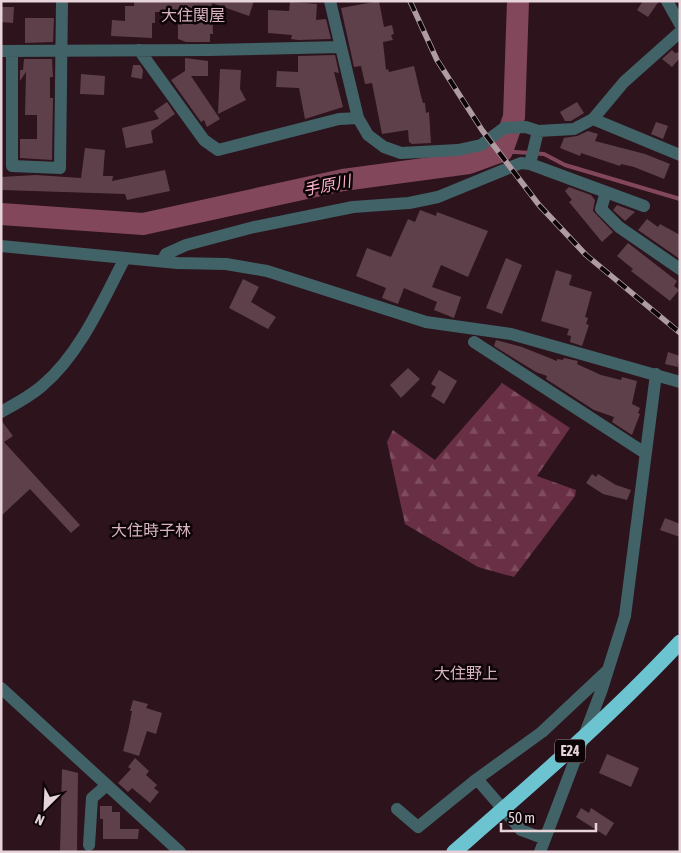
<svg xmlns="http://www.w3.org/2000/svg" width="681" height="853" font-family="'Asap Condensed','Noto Sans JP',sans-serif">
<defs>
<pattern id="forest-firs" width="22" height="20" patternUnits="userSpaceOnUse" patternTransform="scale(1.25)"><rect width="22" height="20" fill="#692f44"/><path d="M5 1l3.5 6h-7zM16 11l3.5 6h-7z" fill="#7e4c5e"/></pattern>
</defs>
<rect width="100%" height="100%" fill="#2c131c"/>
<!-- forest -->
<path fill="url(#forest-firs)" d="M502,383L570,428L537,476L576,490L575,496L514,577L478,567L405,524L387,442L393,430L435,460Z"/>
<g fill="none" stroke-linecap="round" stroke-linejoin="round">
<!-- stream -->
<path stroke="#83475c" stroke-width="4" d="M502,151L544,154L565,165L680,199"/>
<!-- river -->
<path stroke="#83475c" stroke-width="22" d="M1,214L143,224L343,180L469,163L502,151L514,117L518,1"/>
</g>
<!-- building -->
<path fill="#5e404a" d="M134,1H254L249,16L212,3L213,34H210V42H186L178,39V12H155V23H152V38L111,36L112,20L125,21V6H134Z
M379,1L384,27L392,25L394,34L391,35L393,40L383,42L386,70L388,69L389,72L414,66L421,96L423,103H425L426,113L429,112L431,143L412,144L409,142L408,130L382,134L372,83L365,84L361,66L354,67L341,8Z
M643,1H659L648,17L637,10Z
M290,2L317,4L316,20L326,19L331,39L299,40L291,39L292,35L268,33V10L289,11Z
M1,7H14L13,23L1,22Z
M25,18H54L53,42L25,43Z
M672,50L675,53L680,52V58L672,67L662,59Z
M335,55L339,73L334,72L343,107L305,119L299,88L276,87L277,71L298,72V56Z
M185,58L208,61V76H191L220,119L207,127L204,120L201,122L171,80L185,71Z
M24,59H52L53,77H50V98H53L52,160L20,158V139H37V115H25L26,72L20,81V70H23Z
M133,65H140L143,70L142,79L131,77Z
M220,69L241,70L240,89L246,100L218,114Z
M81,74L105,76L104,95L80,94Z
M167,102L175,114L151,131L153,143L126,148L122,128L159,119L154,111Z
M577,102L584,113L571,121H565L560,112Z
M656,122L668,126L663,139L651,134Z
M588,131L598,134L595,141L645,154L670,164L664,179L634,167L621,164L620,166L581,153L580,156L560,148L564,138L577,136Z
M85,148L105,150L103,176H113L112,181L165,170L170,191L127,200L125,194L1,190V177L36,175L81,178Z
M569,187L591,195L595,200L593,211L613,232L602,242L569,202L572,200L565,191Z
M617,205L633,211L635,212L625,221L613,210Z
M420,210L436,216L437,212L488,231L468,277L441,265L432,287L461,297L454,318L434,310L437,302L404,288L398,304L382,298L386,288L356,276L367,248L391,257L408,219L415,222Z
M647,219L658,227L660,224L680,235V259L638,230Z
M628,243L677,281L674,286L679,290L670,301L631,271L633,269L617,256Z
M506,258L522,265L502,314L486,308Z
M556,270L572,275L569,285L592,292L585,317L588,318L586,324L589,325L582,346L570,342L571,336L567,335L569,329L541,321Z
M243,279L259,287L251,302L276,317L268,329L229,308Z
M496,340L522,347L557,361V359L563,360L564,358L578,361L577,364L601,375L621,380L622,377L637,381L632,404L640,408L638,413L640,414L632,435L612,422L614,417L594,410L546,379L547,376L536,372L494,346Z
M668,352L680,356L678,367L665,364Z
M408,368L420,379L401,398L390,385Z
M439,370L457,381L444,404L431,396L436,387L431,384Z
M1,420L13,436L4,442L80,525L71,533L30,489L1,516Z
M592,474L596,477L598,474L616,485L631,490L627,500L603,494L586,483Z
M665,518L680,524V537L660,530Z
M133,700L148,704L146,708L162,713L156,734L147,731L139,756L123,751L129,727L132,711H130Z
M607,754L639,768L631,787L599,773Z
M135,758L149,771L146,775L157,785L154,788L159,792L150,803L132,788L128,792L118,783L131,769L128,767Z
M62,769L78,773L77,852H60Z
M100,806H112V812H120V829H139L138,839H103V819H100Z
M581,808L589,813L591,808L614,823L606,836L576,817Z"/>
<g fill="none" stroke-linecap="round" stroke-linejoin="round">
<!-- minor -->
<path stroke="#416267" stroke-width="12" d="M330,1L358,118L368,135L384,147L401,153L458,150L481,145L504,128L526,127L538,131L574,129L593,119L624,82L680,32
M667,1L680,24
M139,50L204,140L218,150L339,119L358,118
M1,51L209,50L340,47
M12,51V166L60,168L62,1
M593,119L680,155
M530,164L644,206
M606,192L601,209L619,227L680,269
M1,246L177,263L226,264L267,271L426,322L511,334L680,382
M162,261L166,254L186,245L254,227L353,207L409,203L438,197L521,163L530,164L538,131
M474,342L645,453
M1,412C15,404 31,396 43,385C80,354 103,300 125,258
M1,688L180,852
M477,779L521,830L545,839
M397,809L418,827L477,779L542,732L607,671
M89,845L92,798L107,785
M540,852L602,689L625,616L656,374"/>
<!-- highway -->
<path stroke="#6dc4d1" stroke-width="15" d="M454,852C532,784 610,717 680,642"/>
<defs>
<path id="rail" d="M410,1L437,60L482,130L539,205L586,255L680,333"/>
</defs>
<!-- rail casing -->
<use href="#rail" stroke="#af9ba2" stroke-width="5.5"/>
<!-- rail -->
<use href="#rail" stroke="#0d0407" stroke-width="4" stroke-dasharray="11" stroke-linecap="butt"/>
</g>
<g text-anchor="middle" stroke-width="5" stroke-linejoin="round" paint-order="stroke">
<!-- shield labels -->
<rect fill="#0d0407" stroke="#a6969b" stroke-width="1" x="555" y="739.5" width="30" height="23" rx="4"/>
<g font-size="14" font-weight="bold" fill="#e7d4da">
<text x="570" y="756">E24</text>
</g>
<!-- neighbourhood labels -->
<g font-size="16" fill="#d8b4bf" stroke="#0d0407">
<text x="193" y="21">大住関屋</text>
<text x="151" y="536">大住時子林</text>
<text x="466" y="679">大住野上</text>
</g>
<!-- water labels -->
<g font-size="16" font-style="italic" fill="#faafc7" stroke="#0d0407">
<text transform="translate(327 185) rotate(-11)" y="6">手原川</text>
</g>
</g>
<!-- border -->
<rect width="681" height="853" fill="none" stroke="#e7d4da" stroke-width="5"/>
<!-- north arrow -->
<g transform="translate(45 808) rotate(204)" stroke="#0d0407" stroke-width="4" paint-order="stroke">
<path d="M0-4L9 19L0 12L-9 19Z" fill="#e7d4da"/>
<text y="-8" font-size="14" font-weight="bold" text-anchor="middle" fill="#e7d4da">N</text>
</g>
<!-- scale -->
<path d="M501 823v8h95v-8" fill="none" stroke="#e7d4da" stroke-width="2.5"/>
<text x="508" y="823" font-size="15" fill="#e7d4da" stroke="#0d0407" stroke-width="4" paint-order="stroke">50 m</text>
</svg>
